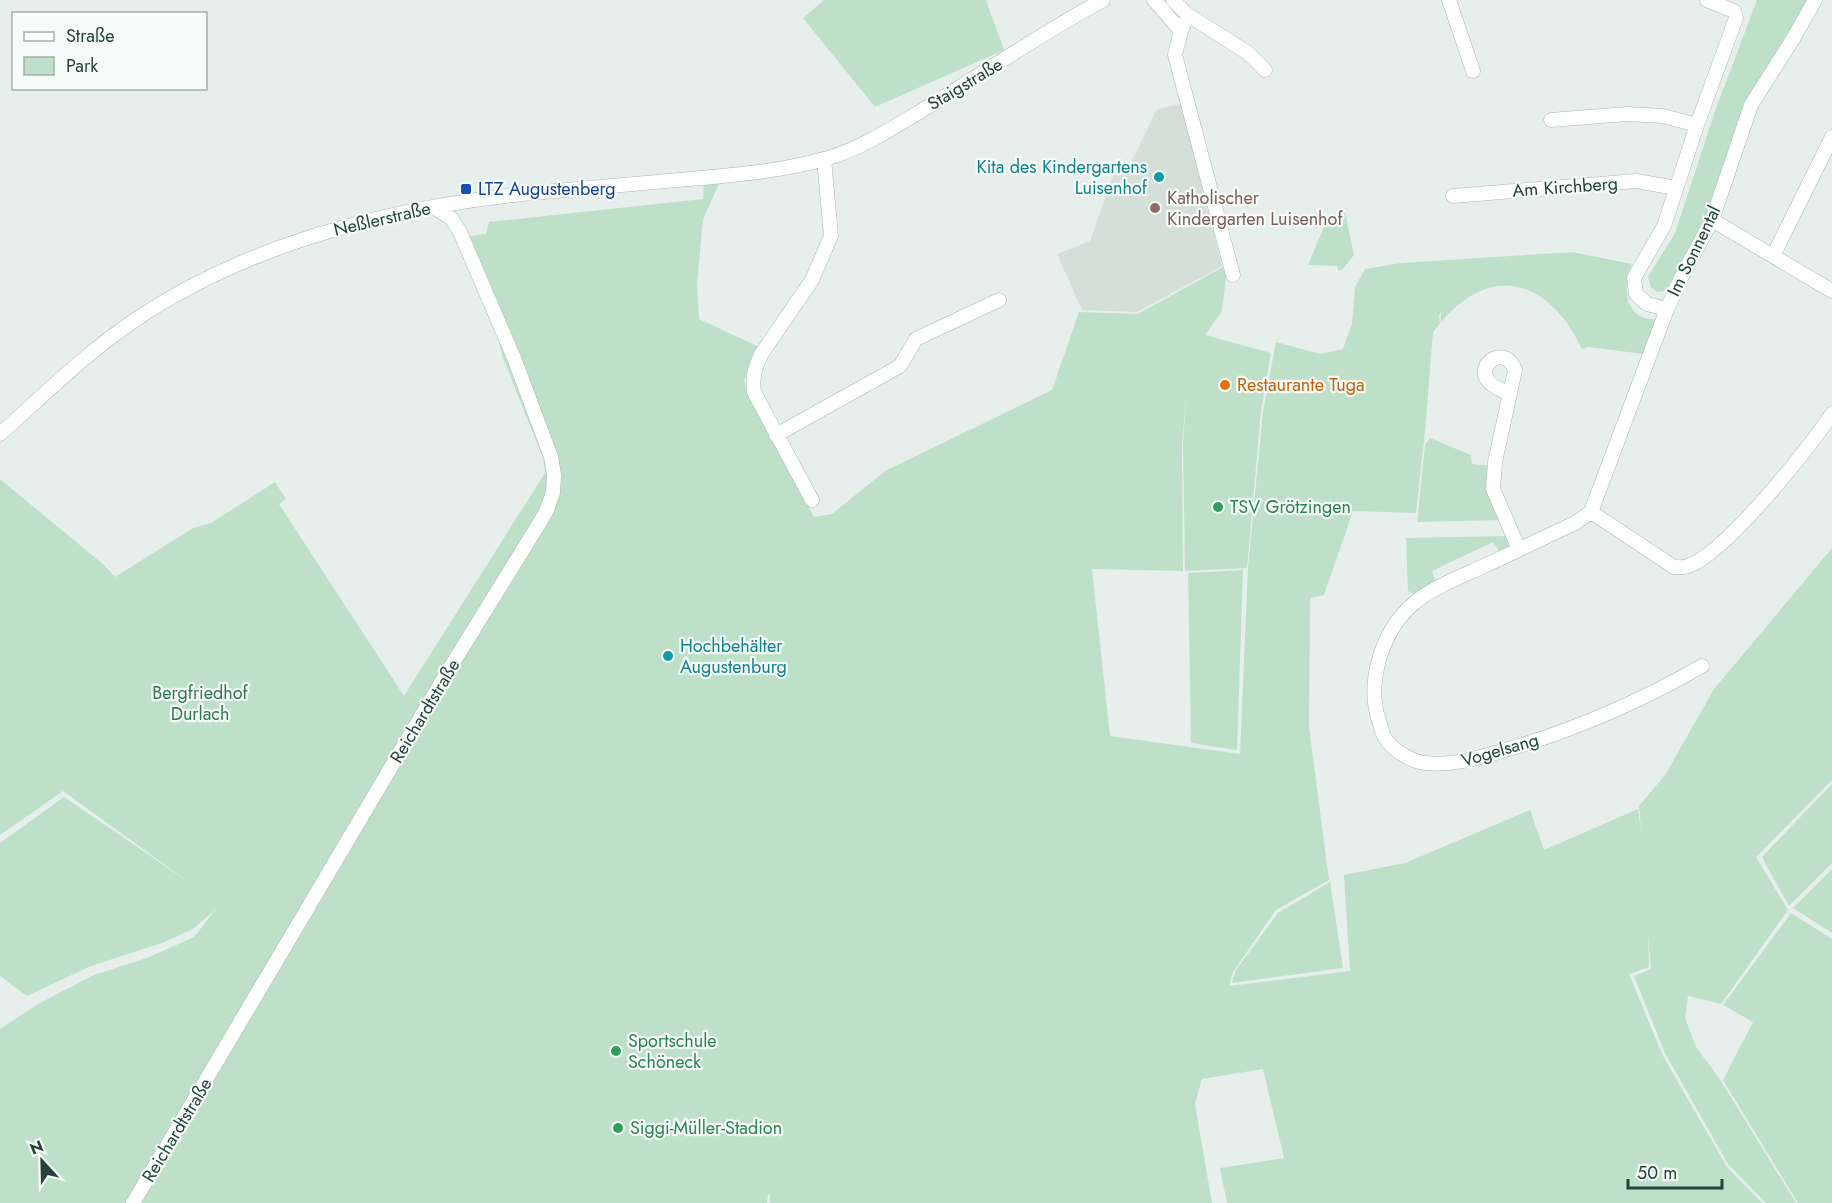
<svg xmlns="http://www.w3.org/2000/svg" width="1832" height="1203" font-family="Jost,sans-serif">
<rect width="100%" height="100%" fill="#e6efeb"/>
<!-- built -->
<path fill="#d4dfda" d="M1181,104L1222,266L1137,312L1082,310L1057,254L1090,241L1113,176L1128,169L1157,109Z"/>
<!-- green -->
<path fill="#bfe0c8" d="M824,0H986L1004,50L875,107L803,18Z
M1757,0H1808L1744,103L1705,218L1666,291L1657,292L1651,287L1648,277L1675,233L1715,111Z
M719,184L703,219L697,284L699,319L757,346L744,381L814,517L832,514L885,471L1052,390L1079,312L1138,314L1223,267L1226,277L1222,311L1205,335L1271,353L1261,411L1247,568L1185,571L1183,445L1186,398L1182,445L1183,571L1092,569L1110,736L1240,754L1248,568L1263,411L1276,342L1320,354L1343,349L1352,324L1355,287L1365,269L1401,263L1572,252L1632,264C1626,279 1622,302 1637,314C1641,318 1650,319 1656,320L1644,354L1588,347L1582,349C1550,282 1494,260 1441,322V311L1439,316L1440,323L1433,332L1425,432L1416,513L1353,511L1324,595L1310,598L1309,727L1329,880L1276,910L1233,972L1229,986L1350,971L1344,875L1405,863L1530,810L1544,850L1638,809L1641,831L1639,806L1665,775L1714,689L1832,548V780L1756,857L1788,910L1721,1004L1688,996L1685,1018L1696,1047L1719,1078L1796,1203H1766L1728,1164L1665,1053L1634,976L1651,969L1648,937L1649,967L1629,974L1663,1056L1727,1167L1762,1203H1227L1220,1168L1284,1158L1263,1069L1202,1079L1195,1104L1212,1203H770V1194L768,1195L767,1203H0V1029L38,1004L94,975L147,958L194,937L216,909L193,929L162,943L91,966L27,996L0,976V843L64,797L190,883L63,791L0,835V479L104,565L115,577L193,528L211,523L275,482L286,499L279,504L404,696L545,473L543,458L503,358L470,236L486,234L489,222L703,199L704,185Z
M1345,212L1354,255L1342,270H1338L1337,266L1308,265L1328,217Z
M1430,438L1471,455L1472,464L1491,466L1502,520L1417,522L1425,445Z
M1507,536L1511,546L1499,551L1493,542L1432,571L1436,582L1414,594L1408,591L1406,538Z
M1243,570L1237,750L1191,743L1188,573Z
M1832,784V863L1789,906L1762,857Z
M1832,869V933L1793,908Z
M1330,882L1343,968L1232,983L1236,970L1278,913Z
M1791,913L1832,939V1203H1798L1723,1080L1753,1022L1723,1005Z"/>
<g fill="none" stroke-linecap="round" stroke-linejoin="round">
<defs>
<path id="minor" d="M1154,0L1181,31L1185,22
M1173,0L1188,15L1248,53L1265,70
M1449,0L1473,71
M1181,31L1175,55L1233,275
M1551,120L1627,114L1663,116L1697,125
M1453,196L1636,181L1676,188
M1712,220L1832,291
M1773,256L1832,137
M1667,309L1647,304L1636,294L1634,278L1664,226L1697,125L1736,18L1734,11L1707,0
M1509,394C1502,390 1493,387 1488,381C1475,363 1506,344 1515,370L1495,462L1493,489L1519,549
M0,434C44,395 86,353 135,320C255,239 401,205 544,192C592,188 641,183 690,179C736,175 783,171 828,158C865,147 899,124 931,105C988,70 1044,32 1103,0
M776,435L900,366L916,339L999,300
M812,500L754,392C752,377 755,367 762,353L812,280L831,236L824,159
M1591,512L1575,523C1545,537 1515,552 1484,566C1460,577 1433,587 1413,604C1382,631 1366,682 1379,721C1381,726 1382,733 1385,738C1392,750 1412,762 1426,763C1452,766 1477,758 1502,751C1572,731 1639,702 1702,666
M1591,512L1667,309L1681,278L1712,220L1751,105L1793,39L1815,0
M1591,512L1674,567C1678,567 1684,568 1688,566C1725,554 1808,449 1832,414
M133,1203L448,671L540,522L547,510L553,492L554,475L551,457L514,358L460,232L451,218L433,207"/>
</defs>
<!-- minor casing -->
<use href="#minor" stroke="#a8b8b2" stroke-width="15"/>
<!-- minor -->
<use href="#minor" stroke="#fff" stroke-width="14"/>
</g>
<!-- markers -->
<g fill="#0f9aa8" stroke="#f7fbf9" stroke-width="2">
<circle cx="1159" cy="177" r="6"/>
<circle cx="668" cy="656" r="6"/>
</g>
<rect fill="#1a4fb4" stroke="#f7fbf9" stroke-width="2" x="460" y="183" width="12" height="12" rx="3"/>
<circle fill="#8d6e63" stroke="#f7fbf9" stroke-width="2" cx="1155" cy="208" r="6"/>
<circle fill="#e8710a" stroke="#f7fbf9" stroke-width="2" cx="1225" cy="385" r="6"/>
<g fill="#2e9e5b" stroke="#f7fbf9" stroke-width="2">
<circle cx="1218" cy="507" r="6"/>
<circle cx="616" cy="1051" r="6"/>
<circle cx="618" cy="1128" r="6"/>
</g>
<g text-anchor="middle" stroke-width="4.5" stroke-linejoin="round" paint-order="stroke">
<!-- street labels -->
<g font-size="18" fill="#24423a" stroke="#f7fbf9">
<text transform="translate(965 84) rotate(-31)" y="6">Staigstraße</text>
<text transform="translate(1565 187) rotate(-4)" y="6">Am Kirchberg</text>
<text transform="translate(382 219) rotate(-13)" y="6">Neßlerstraße</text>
<text transform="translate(1694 251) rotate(-64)" y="6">Im Sonnental</text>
<text transform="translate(425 711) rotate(-59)" y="6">Reichardtstraße</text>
<text transform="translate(1500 750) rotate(-16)" y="6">Vogelsang</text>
<text transform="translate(177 1130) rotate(-59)" y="6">Reichardtstraße</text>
</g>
<!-- culture labels -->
<g font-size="18" fill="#0d838f" stroke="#f7fbf9" text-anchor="end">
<text x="1147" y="173">Kita des Kindergartens<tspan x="1147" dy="21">Luisenhof</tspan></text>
<text x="680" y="652" text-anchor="start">Hochbehälter<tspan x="680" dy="21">Augustenburg</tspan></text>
</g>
<!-- transit labels -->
<g font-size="18" fill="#164399" stroke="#f7fbf9" text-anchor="start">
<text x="478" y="195">LTZ Augustenberg</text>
</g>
<!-- education labels -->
<g font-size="18" fill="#785e54" stroke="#f7fbf9" text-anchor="start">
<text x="1167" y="204">Katholischer<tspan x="1167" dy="21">Kindergarten Luisenhof</tspan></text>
</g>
<!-- food labels -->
<g font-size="18" fill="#c56008" stroke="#f7fbf9" text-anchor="start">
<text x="1237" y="391">Restaurante Tuga</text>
</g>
<!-- leisure labels -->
<g font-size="18" fill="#27864d" stroke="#f7fbf9" text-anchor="start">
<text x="1230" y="513">TSV Grötzingen</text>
<text x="628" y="1047">Sportschule<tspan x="628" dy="21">Schöneck</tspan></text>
<text x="630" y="1134">Siggi-Müller-Stadion</text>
</g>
<!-- park labels -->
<g font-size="18" fill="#2d7a4b" stroke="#f7fbf9">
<text x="200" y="699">Bergfriedhof<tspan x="200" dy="21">Durlach</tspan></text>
</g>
</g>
<!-- legend -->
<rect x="12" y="12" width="195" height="78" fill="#f7fbf9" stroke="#a3b1ad" stroke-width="1.5"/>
<rect x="24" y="32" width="30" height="9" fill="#ffffff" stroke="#a3b1ad" stroke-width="1.5"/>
<text x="66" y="42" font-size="18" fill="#24423a">Straße</text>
<rect x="24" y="57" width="30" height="18" fill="#bfe0c8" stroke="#a3b1ad" stroke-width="1.5"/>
<text x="66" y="72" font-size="18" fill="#24423a">Park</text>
<!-- north arrow -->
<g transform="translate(42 1161) rotate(338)" stroke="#f7fbf9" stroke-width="4.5" paint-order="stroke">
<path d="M0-4.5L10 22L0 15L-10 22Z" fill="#24423a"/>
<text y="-9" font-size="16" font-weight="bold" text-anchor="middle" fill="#24423a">N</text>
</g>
<!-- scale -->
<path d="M1628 1179v9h94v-9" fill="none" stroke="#24423a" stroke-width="3"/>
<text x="1637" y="1179" font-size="18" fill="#24423a" stroke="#f7fbf9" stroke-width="4.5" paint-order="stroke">50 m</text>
</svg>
